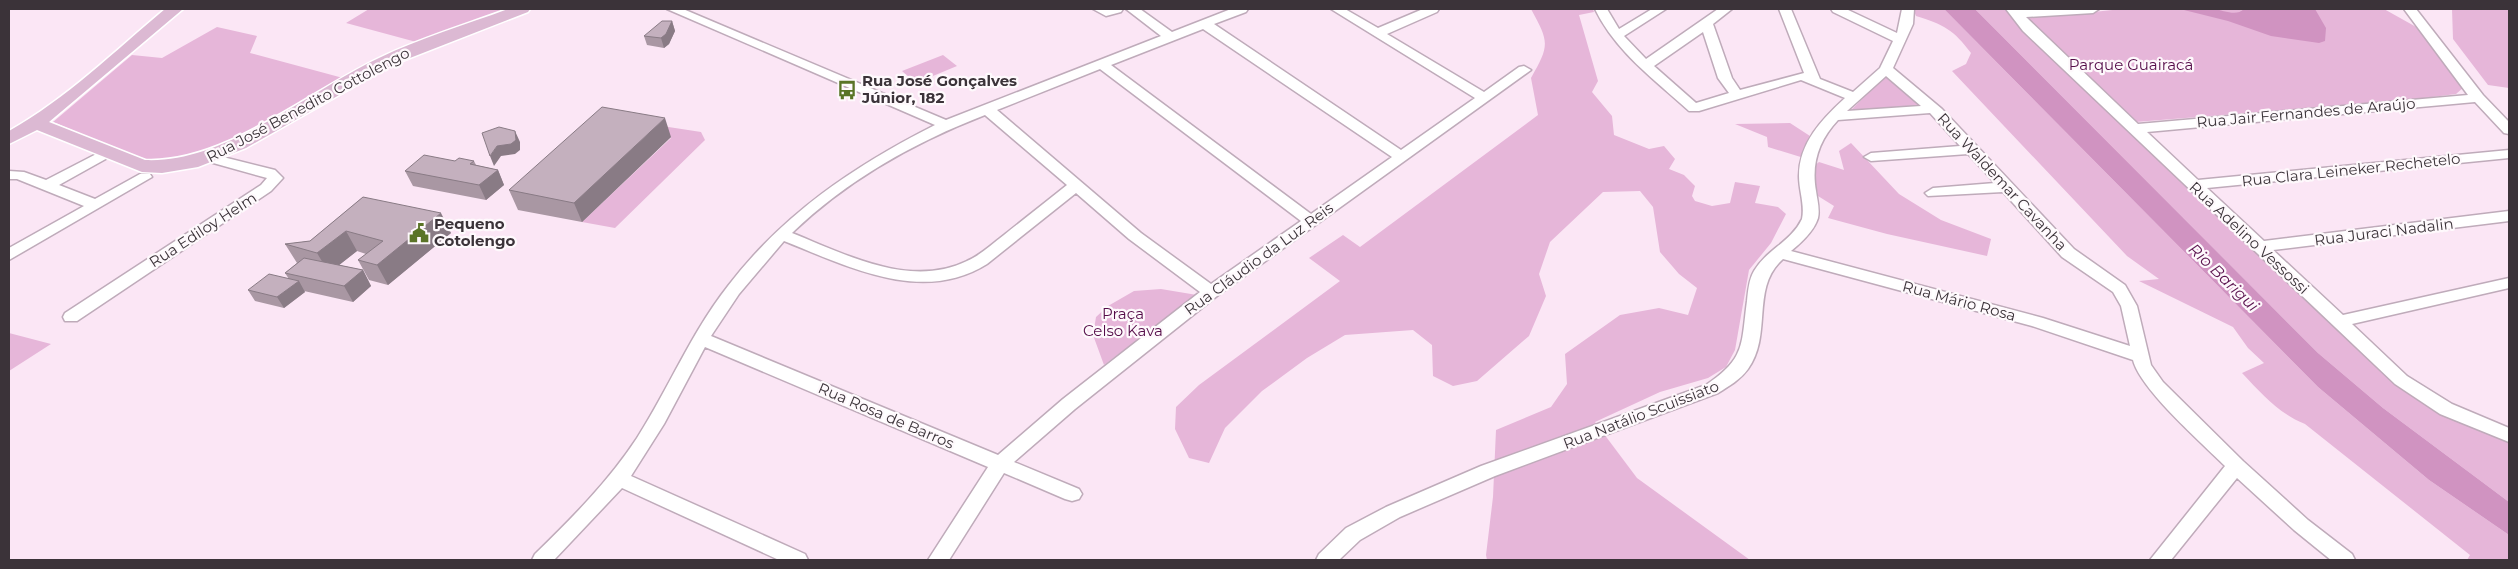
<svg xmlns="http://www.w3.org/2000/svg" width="2518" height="569" font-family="Montserrat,sans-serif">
<rect width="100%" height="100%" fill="#fbe6f5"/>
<!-- green -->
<path fill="#e6b6d9" d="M369,9H510L420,43L346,23Z
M1531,9H1593L1594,12L1579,15L1598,81L1592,92L1612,116L1614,135L1649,149L1664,146L1675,159L1669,169L1684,175L1695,186L1692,196L1695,201L1712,206L1730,203L1735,182L1760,186L1755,203L1778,207L1786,214L1771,243L1749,270L1735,350L1726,367L1708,378L1660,392L1595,422L1637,478L1750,560H1487L1486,555L1493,497L1496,430L1551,407L1567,384L1565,354L1620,315L1659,308L1688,315L1697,288L1679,274L1660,252L1653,207L1640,191L1603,192L1550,242L1539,274L1546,296L1529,336L1477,381L1453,386L1433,376L1432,345L1413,330L1345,335L1307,358L1262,391L1225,428L1209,463L1189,458L1175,429L1176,407L1199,385L1340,281L1309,258L1343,235L1360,247L1538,115L1531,78C1550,45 1549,42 1531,9Z
M1913,9H1944L2318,387L2429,480L2509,535V560H2467L2470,555L2305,424C2278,413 2262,394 2242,373L2264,363L2248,348L2233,327L2139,281L2159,279L2127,256L1952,71L1966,64L1971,53C1954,30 1943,24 1916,16Z
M1975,9H2048L2055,16L2122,9H2384L2418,28L2464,87L2456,94L2408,100L2123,123L2376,367C2416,399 2461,421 2509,439V502L2383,408L2318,353Z
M2452,9H2509V88L2488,85L2453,39Z
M217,27L257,36L250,53L343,78C293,106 218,161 161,161C136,161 78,132 53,122L132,55L162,58Z
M943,55L957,66L916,83L902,71Z
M1886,76L1920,106L1850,111Z
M623,120L701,132L705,140L615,228L582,222L671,138Z
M1790,123L1810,136L1804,158L1768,147L1767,137L1735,124Z
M1851,143L1899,194L1941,220L1991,239L1987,256L1887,234L1828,218L1834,206L1818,196L1813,167L1819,162L1844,170L1839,151Z
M1161,289L1197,295L1104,365L1093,335L1096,317L1108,306L1134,291Z
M9,333L51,344L9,371Z"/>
<!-- water -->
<path fill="#d093c1" d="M1944,9H1975L2318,353L2383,408L2509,502V535L2429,480L2318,387Z
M2180,9C2191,9 2203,7 2213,9C2224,10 2236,17 2244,9H2315L2326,28L2325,41L2319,43L2271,36L2228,21Z"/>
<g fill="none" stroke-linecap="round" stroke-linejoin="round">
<defs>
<path id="minor" d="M667,9H683L946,120L1161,36L1126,9H1140L1172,32L1231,9H1248L1246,12L1214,24L1401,150L1475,98L1331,9H1345L1378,28L1423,9H1439L1437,12L1387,34L1484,92L1519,67L1524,66L1531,70L1217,296L1075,409L1014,462L1079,489L1082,494L1079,499L1072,501L1065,499L1004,473L949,560H928L988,467L705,347L664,424L631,476L805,554L808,560H779L622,488L554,560H532L535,554C572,518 608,482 637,438C669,388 691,333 728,286C783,214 854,166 935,125ZM1203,29L1392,157L1311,214L1111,65ZM1100,69L1301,221L1211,284L1141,233L997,110ZM985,115L1067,185C1046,202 1025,218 1004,235C992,244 981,255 967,261C910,289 845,254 792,233C847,180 915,142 985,115ZM1076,193L1129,239L1200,292L1063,399L998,455L711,336L739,294L784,241C847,266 922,305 987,264Z
M1093,9H1123L1121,12L1106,16Z
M1595,9H1607L1619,29L1652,9H1666L1624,36L1646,59L1718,9H1732L1713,24L1732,78L1740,90L1804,73L1779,9H1791L1820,79L1853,92L1880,68L1893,41L1833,12L1831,9H1846L1897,33L1902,9H1914L1913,24L1893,68L1942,109L2074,249L2125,285L2137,306L2151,365L2163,382L2243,461L2308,520L2352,554L2355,560H2331L2294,530L2237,478L2171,560H2150L2225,466C2202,443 2140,389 2133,360L2032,326L1783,259C1750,288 1773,334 1748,369C1740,380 1729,386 1718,393L1495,476L1400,517L1360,540L1339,560H1316L1319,554L1346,528L1386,507L1481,466L1706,385C1746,358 1741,345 1747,301C1748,291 1749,279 1754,271C1767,249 1791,242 1802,219C1805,205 1799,191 1799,176C1799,143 1822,119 1845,98L1801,80L1699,111H1689C1654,79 1616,52 1595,9ZM1703,32L1718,78L1729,93L1696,103L1654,66ZM1886,76L1921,106L1847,111ZM1930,113L1960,146L1871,153L1864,157L1871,161L1968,154L1995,183L1933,188L1925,193L1928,196L2003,192L2062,257L2113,292L2121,306L2130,346L2043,318L1791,251C1802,242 1814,231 1818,218C1820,209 1817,199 1816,191C1811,163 1819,140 1838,120Z
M2006,9H2099L2093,13L2026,17L2138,124L2468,95L2404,9H2416L2483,95L2509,122V134L2504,133L2475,102L2147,132L2198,180L2509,150V158L2207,188L2264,241L2509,211V221L2273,250L2343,315L2509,278V288L2352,324L2407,376L2452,404L2509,428V442L2440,414L2395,384L2023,31Z
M106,149L111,150L113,153L111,156L59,185L95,199L140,174H150L152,177L9,260V248L84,206L17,179H9V171L24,172L46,180Z
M211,154L275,170L283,178L271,191L77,321H65L63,317L65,313L261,185L267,178L206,161L204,158Z"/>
<path id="major" d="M165,9H183L49,122L145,160C224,164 309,91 379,58C420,38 465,25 508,9H530L528,12L392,65L246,148L198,167L162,173L142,172L37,130L9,144V131C66,99 115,51 165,9Z"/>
</defs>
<!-- minor casing -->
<use href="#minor" stroke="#bfabba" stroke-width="3"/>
<!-- major casing -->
<use href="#major" stroke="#fff" stroke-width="3"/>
<!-- minor -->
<use href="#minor" fill="#fff" fill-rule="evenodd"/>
<!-- major -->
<use href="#major" fill="#dcb9d3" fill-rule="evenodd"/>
</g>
<!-- wall -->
<path fill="#a997a3" d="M672,21L675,31L669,44L664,48L647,45L644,36Z
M671,137L582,222L518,210L509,190Z
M474,161L476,165L498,170L504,185L486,200L413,186L405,171Z
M363,197L451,233L388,285L369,280L358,260L366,254L357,251L339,265L363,270L371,286L353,302L304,291L305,292L284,308L255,301L248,290L289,279L285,273L297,263L285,244L310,241Z"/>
<!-- shaded-wall -->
<path fill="#897b85" d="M672,21L675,31L669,44L664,48L661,38Z
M665,118L671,137L582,222L574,203Z
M515,131L520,142V150L515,154L501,156L494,166L490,156L497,146Z
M498,170L504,185L486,200L479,185Z
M441,213L451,233L388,285L377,265Z
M346,231L357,251L329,273L317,253Z
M363,270L371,286L353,302L344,286Z
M299,281L305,292L284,308L277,297Z"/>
<!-- building -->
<path fill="#c4b0be" stroke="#897b85" d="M662,21H672L666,34L661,38L644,36Z
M602,107L665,118L574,203L509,190Z
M499,127L515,131L516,140L511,144L497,146L490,156L482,133Z
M424,155L455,161L459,158L474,161L470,164L498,170L479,185L405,171Z
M363,197L441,213L377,265L358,260L383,241L346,231L317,253L285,244L310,241Z
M304,258L363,270L344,286L285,273Z
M269,274L299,281L277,297L248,290Z"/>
<!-- icons -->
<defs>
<symbol id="bus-bare" viewBox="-9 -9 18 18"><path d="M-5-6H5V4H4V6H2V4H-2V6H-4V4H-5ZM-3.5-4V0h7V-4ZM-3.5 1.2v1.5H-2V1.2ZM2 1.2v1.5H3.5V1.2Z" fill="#5a7427" stroke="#fef9fc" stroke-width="2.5" paint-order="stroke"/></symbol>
<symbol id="civic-bare" viewBox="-9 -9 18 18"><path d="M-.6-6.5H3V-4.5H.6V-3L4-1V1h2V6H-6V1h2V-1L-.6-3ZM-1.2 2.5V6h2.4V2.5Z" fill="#5a7427" stroke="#fef9fc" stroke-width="2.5" paint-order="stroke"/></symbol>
</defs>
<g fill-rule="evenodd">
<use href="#bus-bare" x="833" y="76" width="28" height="28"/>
<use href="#civic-bare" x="405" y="219" width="28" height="28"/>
</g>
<g text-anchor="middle" stroke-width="4.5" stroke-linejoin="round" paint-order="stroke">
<!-- park labels -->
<g font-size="15" fill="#550c49" stroke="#fef9fc">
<text x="2131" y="70">Parque Guairacá</text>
<text x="1123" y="319">Praça<tspan x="1123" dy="17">Celso Kava</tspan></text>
</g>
<!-- poi labels -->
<g font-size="15" font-weight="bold" fill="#3b3339" stroke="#fef9fc" text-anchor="start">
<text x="862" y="86">Rua José Gonçalves<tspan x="862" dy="17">Júnior, 182</tspan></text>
<text x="434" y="229">Pequeno<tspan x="434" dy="17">Cotolengo</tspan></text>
</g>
<!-- street labels -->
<g font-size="15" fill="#3b3339" stroke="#fef9fc">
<text transform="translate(308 105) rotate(-28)" y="5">Rua José Benedito Cottolengo</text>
<text transform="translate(2306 113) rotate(-5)" y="5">Rua Jair Fernandes de Araújo</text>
<text transform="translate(2351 170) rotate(-6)" y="5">Rua Clara Leineker Rechetelo</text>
<text transform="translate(2002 182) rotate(47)" y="5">Rua Waldemar Cavanha</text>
<text transform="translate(203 230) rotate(-33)" y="5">Rua Ediloy Helm</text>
<text transform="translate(2384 232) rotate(-7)" y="5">Rua Juraci Nadalin</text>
<text transform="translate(2249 238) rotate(43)" y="5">Rua Adelino Vessossi</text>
<text transform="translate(1259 259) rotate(-36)" y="5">Rua Cláudio da Luz Reis</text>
<text transform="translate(1959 301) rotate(15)" y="5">Rua Mário Rosa</text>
<text transform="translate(1641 415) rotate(-21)" y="5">Rua Natálio Scuissiato</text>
<text transform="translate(886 416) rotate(23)" y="5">Rua Rosa de Barros</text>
</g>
<!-- water labels -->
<g font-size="16" font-style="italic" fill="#5a134e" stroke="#fef9fc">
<text transform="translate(2224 277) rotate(44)" y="6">Rio Barigui</text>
</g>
</g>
<!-- border -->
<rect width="2518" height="569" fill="none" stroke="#3b3339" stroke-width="20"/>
</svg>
